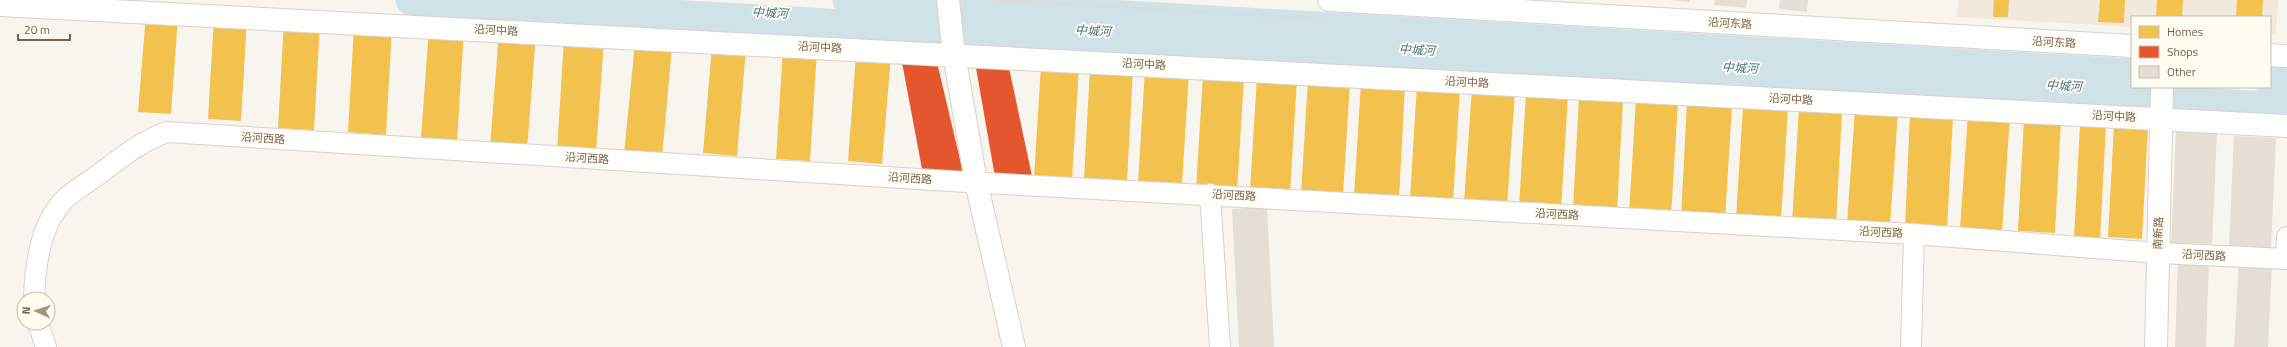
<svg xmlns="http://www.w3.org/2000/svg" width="2287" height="347" font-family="'Titillium Web','Noto Sans SC',sans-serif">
<rect width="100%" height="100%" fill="#f8f5ee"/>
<!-- residential -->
<path fill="#f0e9dc" d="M1958,0H2278L2276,35H2270V17H2132V27L1957,17Z"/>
<!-- homes -->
<path fill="#f2c14e" d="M1994,0H2009L2008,17H1993Z
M2100,0H2125L2124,23L2098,22Z
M2157,0H2183L2182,17H2156Z
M2237,0H2263L2262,17H2236Z
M146,14L178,17L171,114L138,112Z
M214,18L247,20L241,121L208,119Z
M284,21L320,23L314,130L278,128Z
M354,26L392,28L386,135L348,132Z
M429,28L464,31L457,141L421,138Z
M499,32L536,35L527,150L490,147Z
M564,39L604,41L596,153L557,151Z
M635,43L672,47L662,158L624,154Z
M712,46L746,49L737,156L703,153Z
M783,49L817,51L810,161L776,159Z
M856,54L891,56L882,164L848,161Z
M1041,66L1079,68L1072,179L1034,177Z
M1090,67L1133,69L1127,182L1084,180Z
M1145,70L1189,72L1182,185L1138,183Z
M1203,75L1244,78L1237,192L1196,189Z
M1257,77L1297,79L1290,193L1250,190Z
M1308,79L1350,81L1343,196L1301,194Z
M1361,82L1405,85L1399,199L1354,197Z
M1417,84L1460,87L1453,202L1410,199Z
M1472,88L1515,92L1507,206L1464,203Z
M1526,93L1568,95L1561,210L1519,207Z
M1579,97L1623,100L1617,212L1573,210Z
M1636,99L1678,102L1671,217L1629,214Z
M1687,103L1732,106L1725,220L1681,218Z
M1743,106L1788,108L1781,221L1736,218Z
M1799,109L1842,112L1836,225L1792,223Z
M1855,110L1898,113L1890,225L1847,223Z
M1910,113L1953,116L1947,230L1905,228Z
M1968,114L2010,117L2002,232L1960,229Z
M2024,118L2061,120L2055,233L2018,231Z
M2080,124L2106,125L2100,240L2074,239Z
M2114,125L2148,127L2142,239L2108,237Z"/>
<!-- shops -->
<path fill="#e4572e" d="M901,57L936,58L963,172L922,169Z
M975,62L1008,63L1032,176L995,177Z"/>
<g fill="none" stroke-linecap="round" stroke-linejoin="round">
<!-- river -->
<path stroke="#cfe2e8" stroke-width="31" d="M411,0L2287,108
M848,0L2132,74
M2270,82L2287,83"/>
</g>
<!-- building -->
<path fill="#e4ded5" d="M1671,0H1690L1689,2Z
M1715,0H1747L1746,8L1714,5Z
M1780,0H1808L1807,12L1779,9Z
M2176,132L2217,133L2212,244L2171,243Z
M2234,136L2276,138L2271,248L2229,246Z
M1267,207L1274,347H1239L1232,209Z
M2178,258L2209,259L2206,347H2175Z
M2239,261L2272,263L2268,347H2234Z"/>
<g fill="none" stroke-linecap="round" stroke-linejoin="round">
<defs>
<path id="minor" d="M1210,194L1220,347
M2286,259L2287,237
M34,299C35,266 40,224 65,199C76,189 90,181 102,172C123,156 142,141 167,132L966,182L1914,234L2158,253L2287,259
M38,323L46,347
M1911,347L1914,234"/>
<path id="tertiary" d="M948,0L954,54L976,182L1014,347
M1329,0L2132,46
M0,5L2287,126
M2270,55L2287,56
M2156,347L2162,87"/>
</defs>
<!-- minor casing -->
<use href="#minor" stroke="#d7d2cc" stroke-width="22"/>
<!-- tertiary casing -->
<use href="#tertiary" stroke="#d7d2cc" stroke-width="24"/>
<!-- path -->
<path stroke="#dad5d0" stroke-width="2.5" stroke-dasharray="1 3" stroke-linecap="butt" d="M994,0L1323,19"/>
<!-- minor -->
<use href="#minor" stroke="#fefefc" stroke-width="20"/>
<!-- tertiary -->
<use href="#tertiary" stroke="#fefefc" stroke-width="22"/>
</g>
<g text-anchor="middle" stroke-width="4" stroke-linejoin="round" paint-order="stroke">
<!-- street labels -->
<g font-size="11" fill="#76614d" stroke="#fefbf0">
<text transform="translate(1730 23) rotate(3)" y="4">沿河东路</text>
<text transform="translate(496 30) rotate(3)" y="4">沿河中路</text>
<text transform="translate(2054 42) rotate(3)" y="4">沿河东路</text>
<text transform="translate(820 47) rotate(3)" y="4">沿河中路</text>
<text transform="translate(1144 64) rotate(3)" y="4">沿河中路</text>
<text transform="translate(1467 82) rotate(3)" y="4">沿河中路</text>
<text transform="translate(1791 99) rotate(3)" y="4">沿河中路</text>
<text transform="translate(2114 116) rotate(3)" y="4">沿河中路</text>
<text transform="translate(263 138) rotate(4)" y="4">沿河西路</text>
<text transform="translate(587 158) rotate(4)" y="4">沿河西路</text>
<text transform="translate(910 178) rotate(4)" y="4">沿河西路</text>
<text transform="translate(1234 195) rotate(3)" y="4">沿河西路</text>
<text transform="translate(1557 214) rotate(3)" y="4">沿河西路</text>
<text transform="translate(1881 232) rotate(3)" y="4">沿河西路</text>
<text transform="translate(2158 233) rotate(-88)" y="4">南新路</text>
<text transform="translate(2204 255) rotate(3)" y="4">沿河西路</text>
</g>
<!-- water labels -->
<g font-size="12" font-style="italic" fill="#477588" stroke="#fefbf0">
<text transform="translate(770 13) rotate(3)" y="4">中城河</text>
<text transform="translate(1093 31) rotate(3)" y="4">中城河</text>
<text transform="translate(1417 50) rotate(3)" y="4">中城河</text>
<text transform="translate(1740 68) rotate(3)" y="4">中城河</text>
<text transform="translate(2064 86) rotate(3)" y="4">中城河</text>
</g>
</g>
<!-- legend -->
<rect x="2131" y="16" width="140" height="72" fill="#fefbf0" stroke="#c8bdaf"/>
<rect x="2139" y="26" width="20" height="12" fill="#f2c14e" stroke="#c8bdaf"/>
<text x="2167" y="36" font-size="12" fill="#76614d">Homes</text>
<rect x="2139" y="46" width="20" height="12" fill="#e4572e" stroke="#c8bdaf"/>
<text x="2167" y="56" font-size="12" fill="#76614d">Shops</text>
<rect x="2139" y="66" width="20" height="12" fill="#e4ded5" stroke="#c8bdaf"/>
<text x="2167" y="76" font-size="12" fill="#76614d">Other</text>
<!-- north arrow -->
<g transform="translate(36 311) rotate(273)"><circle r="19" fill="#fefbf0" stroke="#c8bdaf"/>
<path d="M0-3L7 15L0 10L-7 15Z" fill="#a49585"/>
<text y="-6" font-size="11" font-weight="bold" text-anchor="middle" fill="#76614d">N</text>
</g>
<!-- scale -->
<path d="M18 34v6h52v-6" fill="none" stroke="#76614d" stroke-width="2"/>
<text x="24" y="34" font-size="12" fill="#76614d" stroke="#fefbf0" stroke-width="3" paint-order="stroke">20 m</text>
</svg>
